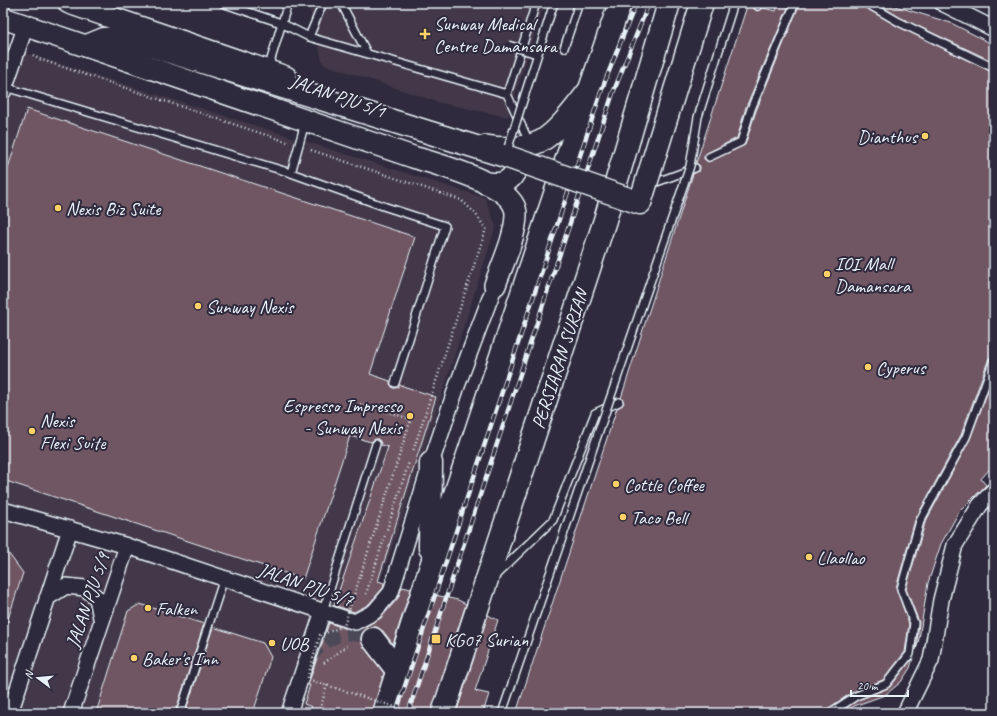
<svg xmlns="http://www.w3.org/2000/svg" width="997" height="716" font-family="Caveat,sans-serif">
<rect width="100%" height="100%" fill="#2f2a3d"/>
<filter id="ink" filterUnits="userSpaceOnUse"><feTurbulence type="fractalNoise" baseFrequency=".025" numOctaves="2"/><feDisplacementMap in="SourceGraphic" scale="8" xChannelSelector="R" yChannelSelector="G"/><feConvolveMatrix kernelMatrix="1 2 1 2 8 2 1 2 1" color-interpolation-filters="sRGB"/></filter>
<g filter="url(#ink)">
<!-- built -->
<path fill="#423848" d="M308,3H545L508,117L441,103L323,64Z
M3,46L485,198L496,226L397,535L331,713H3Z"/>
<!-- building -->
<path fill="#6f5763" stroke="#e8f1f8" d="M748,3L753,5L754,9L757,11L761,10L763,8L776,11L778,3H790L746,107L737,138L707,153L704,156V159L708,162L745,145L756,111L800,3H861L864,7L897,26L994,73V355L989,358L961,435L915,520L896,588L909,624L905,652L883,680L853,692L827,709L825,713H516L617,408L621,406L624,403L623,400L621,398L693,174L699,171L700,169V166L696,163Z
M876,3H885L951,23L994,45V62L901,18Z
M27,109L415,237L370,374L390,381V384L393,388H396L400,385L436,397L378,581L384,583L383,588L368,605L354,612L334,605L388,447L381,445V443L378,439H375L371,442L350,436L303,579L3,480V183Z
M994,375V464L981,479L986,485L959,512L941,544L928,583L919,639L916,650L919,622L906,589L925,523L970,439Z
M3,546L23,573L6,625L3,624Z
M402,587L411,589L393,644L383,631L377,627H372L366,629L361,635V640L363,646L384,673L372,713H310L312,707L304,704L310,685H308L329,623L352,631L359,630L381,618L398,598Z
M435,595L458,600L466,604L431,713H397Z
M140,604L204,624L175,713H96L128,611Z
M488,615L498,620L475,691L489,694L483,713H456Z
M213,627L263,643L271,657L253,713H185Z
M913,658L910,668L901,682L885,695L854,706L846,713H839L858,700L890,687Z"/>
<g fill="none" stroke-linecap="round" stroke-linejoin="round">
<!-- street-tunnel -->
<path stroke="#4b4859" stroke-width="15" stroke-dasharray="15 8" stroke-linecap="butt" d="M308,657C325,641 336,628 361,635"/>
<defs>
<path id="lane" d="M222,3L281,23L309,37L507,94L536,3
M341,3L367,53
M866,3L899,22L994,68
M758,6L759,3
M309,37L323,3
M564,48L579,3
M268,69L288,3
M5,87L291,173L386,207L445,226L395,383
M507,94L530,144
M709,157L741,142L751,109L795,3
M291,173L305,123
M651,186L654,183L695,168
M495,576L553,520L595,413L619,402
M323,611L376,444
M180,713L224,578
M830,713L856,696L886,684L910,654L914,623L901,589L920,521L966,437L994,360"/>
<path id="street" d="M942,3L994,29
M3,92L26,25
M3,510L127,546L355,622L374,612L391,592L431,463L457,386L495,285
M47,598L66,586L85,588L97,598L101,618
M10,713L70,529
M71,713L127,546
M289,713L323,611
M905,713L931,660L941,600L955,545L980,505L994,490"/>
<path id="secondary" d="M69,3L286,77
M3,18L413,157C436,164 516,184 516,214C516,236 502,265 495,285
M486,146C503,149 525,149 541,141C558,132 577,105 589,90
M485,183C490,183 496,184 501,183C512,181 522,166 514,156C511,153 506,151 503,149"/>
<path id="primary" d="M87,46L104,39L118,38L148,45L505,156
M430,548L431,463
M373,639L397,670
M384,713L430,569L590,89L620,3
M443,713L605,220L669,3"/>
</defs>
<!-- lane casing -->
<use href="#lane" stroke="#e8f1f8" stroke-width="10"/>
<!-- street casing -->
<use href="#street" stroke="#e8f1f8" stroke-width="18"/>
<!-- secondary casing -->
<use href="#secondary" stroke="#e8f1f8" stroke-width="24"/>
<!-- primary casing -->
<use href="#primary" stroke="#e8f1f8" stroke-width="25"/>
<!-- path -->
<path stroke="#e8f1f8" stroke-width="2.5" stroke-dasharray="1 3" stroke-linecap="butt" d="M33,55L39,59L287,142
M311,150L461,200L475,213L486,229L413,451
M366,594L409,462
M324,663L347,646
M319,713L327,685"/>
<!-- lane -->
<use href="#lane" stroke="#2f2a3d" stroke-width="7"/>
<!-- street -->
<use href="#street" stroke="#2f2a3d" stroke-width="15"/>
<!-- secondary -->
<use href="#secondary" stroke="#2f2a3d" stroke-width="21"/>
<!-- primary -->
<use href="#primary" stroke="#2f2a3d" stroke-width="22"/>
<defs>
<path id="rail" d="M396,713L602,89L636,3
M408,713L613,93L649,3"/>
</defs>
<!-- rail casing -->
<use href="#rail" stroke="#e8f1f8" stroke-width="4.5"/>
<!-- rail -->
<use href="#rail" stroke="#2f2a3d" stroke-width="3" stroke-dasharray="9" stroke-linecap="butt"/>
<defs>
<path id="lane-bridge" d="M508,45L537,54
M506,154L554,3
M502,713L690,166L698,117L734,3"/>
<path id="primary-bridge" d="M505,156L640,203L702,3"/>
</defs>
<!-- lane-bridge casing -->
<use href="#lane-bridge" stroke="#e8f1f8" stroke-width="10" stroke-linecap="butt"/>
<!-- primary-bridge casing -->
<use href="#primary-bridge" stroke="#e8f1f8" stroke-width="25" stroke-linecap="butt"/>
<!-- path-bridge -->
<path stroke="#e8f1f8" stroke-width="2.5" stroke-dasharray="1 3" stroke-linecap="butt" d="M360,404L411,419L344,626L320,635L307,679L414,713"/>
<!-- lane-bridge -->
<use href="#lane-bridge" stroke="#2f2a3d" stroke-width="7"/>
<!-- primary-bridge -->
<use href="#primary-bridge" stroke="#2f2a3d" stroke-width="22"/>
</g>
</g>
<!-- markers -->
<g fill="#ffd166" stroke="#2f2a3d" stroke-width="1.5">
<path d="M423 28h4v4h4v4h-4v4h-4v-4h-4v-4h4z"/>
<circle cx="925" cy="136" r="4"/>
<circle cx="58" cy="208" r="4"/>
<circle cx="827" cy="274" r="4"/>
<circle cx="198" cy="306" r="4"/>
<circle cx="868" cy="367" r="4"/>
<circle cx="410" cy="416" r="4"/>
<circle cx="32" cy="431" r="4"/>
<circle cx="616" cy="484" r="4"/>
<circle cx="623" cy="517" r="4"/>
<circle cx="809" cy="557" r="4"/>
<circle cx="148" cy="608" r="4"/>
<rect x="431" y="634" width="10" height="10" rx="2"/>
<circle cx="272" cy="643" r="4"/>
<circle cx="134" cy="658" r="4"/>
</g>
<g text-anchor="middle" stroke-width="4" stroke-linejoin="round" paint-order="stroke">
<!-- poi labels -->
<g font-size="19" fill="#e8f1f8" stroke="#2f2a3d" text-anchor="start">
<text x="434" y="30">Sunway Medical<tspan x="434" dy="22">Centre Damansara</tspan></text>
<text x="917" y="143" text-anchor="end">Dianthus</text>
<text x="66" y="215">Nexis Biz Suite</text>
<text x="835" y="270">IOI Mall<tspan x="835" dy="22">Damansara</tspan></text>
<text x="206" y="313">Sunway Nexis</text>
<text x="876" y="374">Cyperus</text>
<text x="402" y="412" text-anchor="end">Espresso Impresso<tspan x="402" dy="22">- Sunway Nexis</tspan></text>
<text x="40" y="427">Nexis<tspan x="40" dy="22">Flexi Suite</tspan></text>
<text x="624" y="491">Cottle Coffee</text>
<text x="631" y="524">Taco Bell</text>
<text x="817" y="564">Llaollao</text>
<text x="156" y="615">Falken</text>
<text x="445" y="646">KG07 Surian</text>
<text x="280" y="650">UOB</text>
<text x="142" y="665">Baker's Inn</text>
</g>
<!-- street labels -->
<g font-size="19" fill="#e8f1f8" stroke="#2f2a3d">
<text transform="translate(338 95) rotate(19)" y="7">JALAN PJU 5/1</text>
<text transform="translate(559 359) rotate(-72)" y="7">PERSIARAN SURIAN</text>
<text transform="translate(306 584) rotate(19)" y="7">JALAN PJU 5/7</text>
<text transform="translate(87 600) rotate(-71)" y="7">JALAN PJU 5/9</text>
</g>
</g>
<!-- margin -->
<rect width="997" height="716" fill="none" stroke="#2f2a3d" stroke-width="16"/>
<rect x="8" y="8" width="981" height="700" fill="none" stroke="#e8f1f8" stroke-width="1.5" filter="url(#ink)"/>
<!-- north arrow -->
<g transform="translate(38 678) rotate(286)" stroke="#2f2a3d" stroke-width="3" paint-order="stroke">
<path d="M0-3L7 15L0 10L-7 15Z" fill="#e8f1f8"/>
<text y="-6" font-size="11" font-weight="bold" text-anchor="middle" fill="#e8f1f8">N</text>
</g>
<!-- scale -->
<path d="M851 690v6h57v-6" fill="none" stroke="#e8f1f8" stroke-width="2"/>
<text x="857" y="690" font-size="12" fill="#e8f1f8" stroke="#2f2a3d" stroke-width="3" paint-order="stroke">20 m</text>
</svg>
